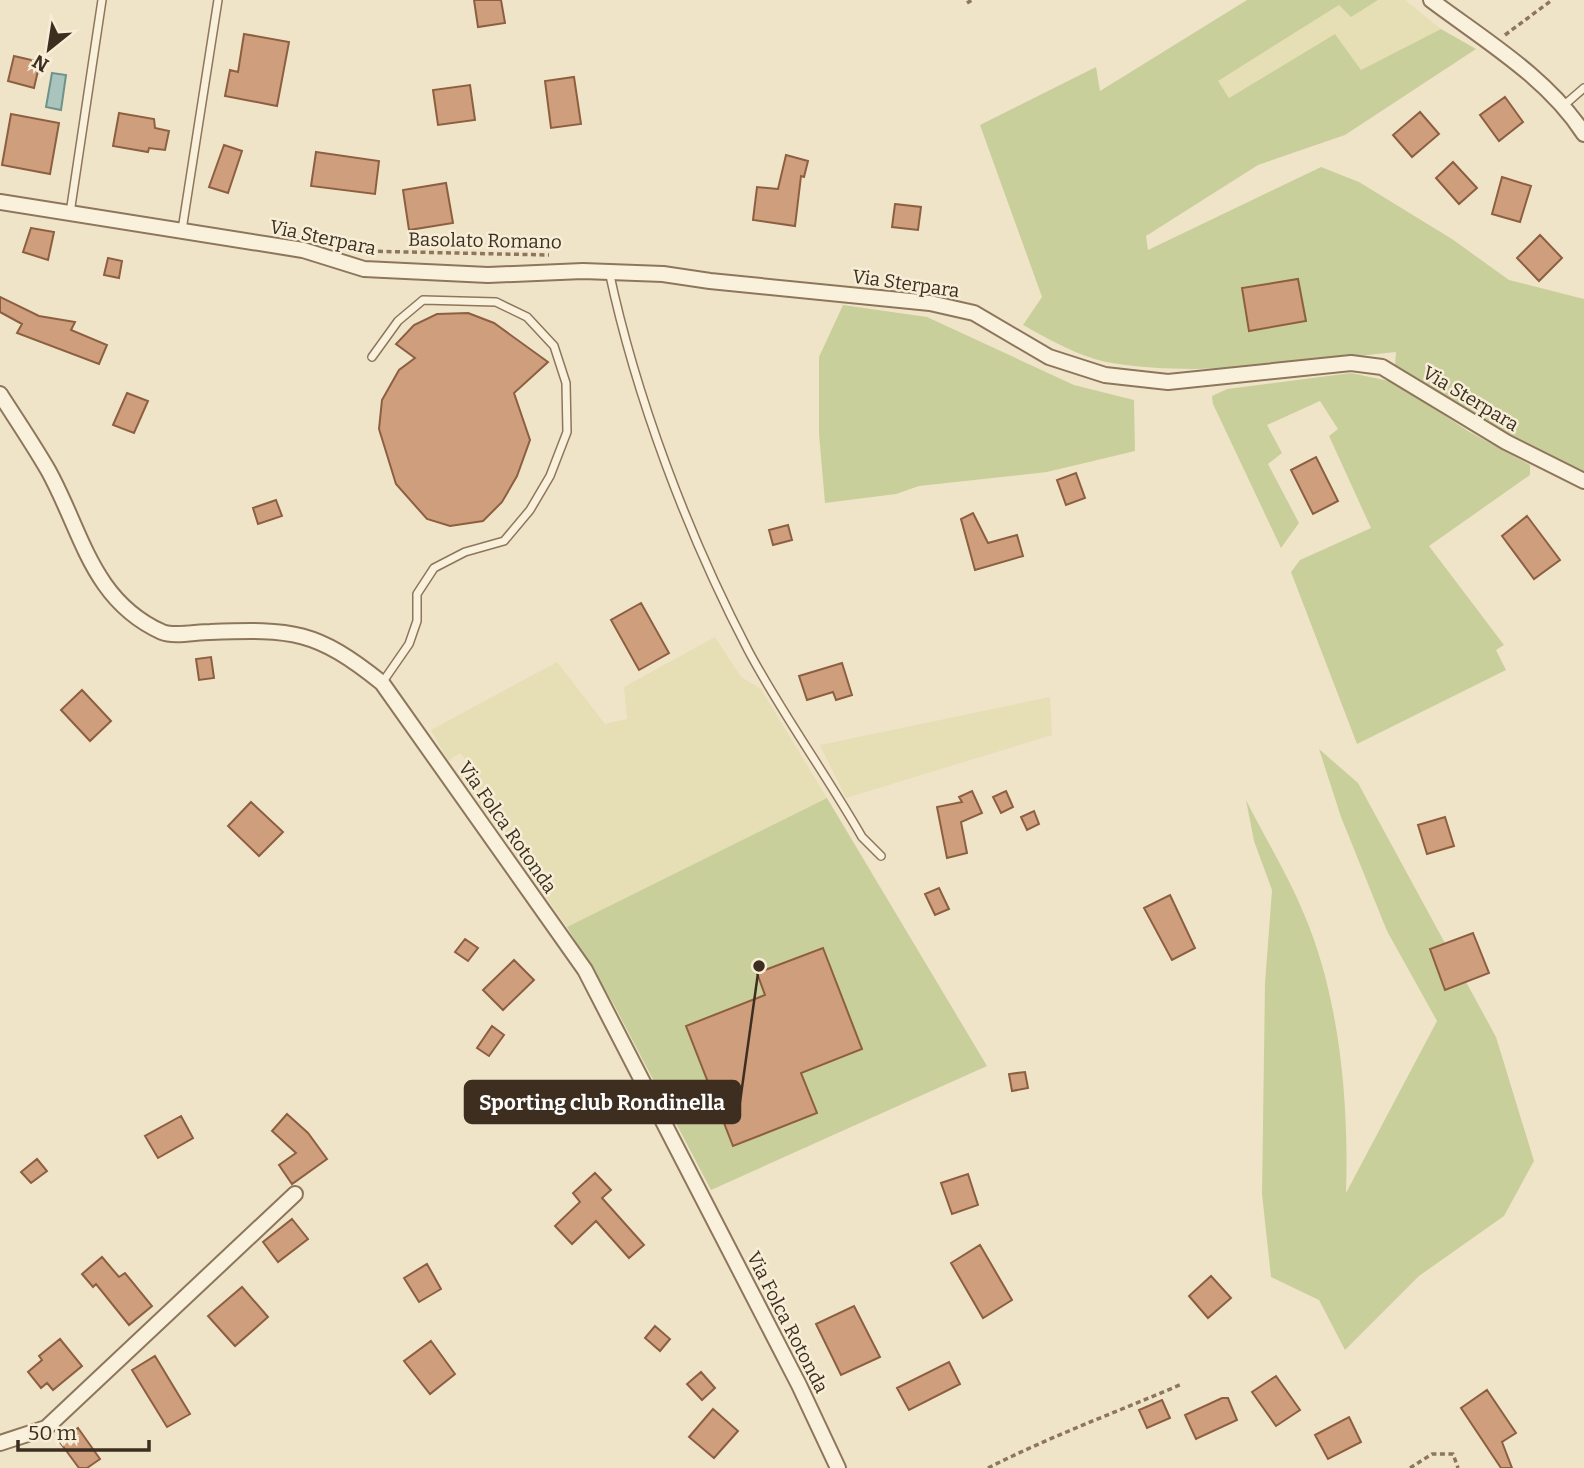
<svg xmlns="http://www.w3.org/2000/svg" width="1584" height="1468" font-family="Bitter,serif">
<rect width="100%" height="100%" fill="#f0e4c8"/>
<!-- farmland -->
<path fill="#e6deb5" d="M1378,0H1405L1441,29L1361,70L1335,34L1229,98L1217,81L1339,5L1351,16Z
M715,637L741,677L761,689L827,798L567,927L459,775L472,767L460,753L448,761L431,730L557,662L605,724L627,719L624,687Z
M1050,697L1052,735L846,798L820,745Z"/>
<!-- green -->
<path fill="#c9cf9b" d="M1247,0H1378L1351,17L1339,5L1218,81L1229,98L1335,34L1361,70L1441,29L1476,49L1345,135L1258,165L1146,236L1148,250L1321,167L1359,182L1452,239L1509,280L1584,299V471L1482,420L1395,365L1396,352C1304,361 1204,378 1112,363C1081,358 1050,340 1023,325L1042,297L980,125L1096,67L1100,91Z
M843,305L927,317L1074,385L1134,400L1135,451L1047,472L919,486L896,494L825,503L819,434V357Z
M1351,373L1394,382L1468,431L1530,465V475L1429,546L1504,645L1496,650L1506,670L1357,744L1291,572L1300,560L1371,528L1329,436L1338,429L1320,401L1267,425L1282,453L1268,464L1299,523L1281,548L1213,404L1212,396L1227,389Z
M1319,749L1358,783L1496,1037L1534,1161L1504,1216L1419,1276L1345,1350L1319,1300L1271,1277L1262,1194L1265,983L1272,890L1254,841L1246,800C1265,838 1288,875 1304,914C1340,998 1349,1103 1346,1193L1437,1021L1387,931L1341,817Z
M827,798L987,1066L711,1190L614,1005L567,927Z"/>
<!-- water -->
<path fill="#a9c4bc" stroke="#6f938a" stroke-width="2" d="M52,73L66,75L61,110L46,107Z"/>
<!-- building -->
<path fill="#cf9f7d" stroke="#8d5f41" stroke-width="2" d="M474,0H501L505,23L478,27Z
M244,34L289,42L277,106L225,96L230,70L238,72Z
M14,56L40,62L34,88L8,81Z
M574,77L581,124L551,128L545,81Z
M470,85L475,120L438,125L433,90Z
M1505,97L1523,122L1499,141L1480,115Z
M1420,112L1439,134L1412,157L1393,135Z
M119,113L154,119L155,128L169,131L165,150L149,148L148,152L113,146Z
M11,114L59,123L50,174L2,165Z
M224,145L242,151L228,193L209,187Z
M316,152L379,161L375,194L311,186Z
M786,155L808,161L804,177L801,176L795,226L753,220L757,187L778,189Z
M1453,162L1477,188L1459,204L1436,178Z
M1502,177L1531,186L1520,222L1492,214Z
M446,183L453,223L409,230L403,190Z
M895,204L921,207L918,230L892,227Z
M31,228L54,232L48,260L23,252Z
M1540,235L1562,258L1539,281L1517,258Z
M108,258L122,261L119,278L104,275Z
M1298,279L1306,321L1249,331L1242,288Z
M0,297L39,316L75,322L71,330L107,345L99,364L17,333L22,324L0,312Z
M468,313L494,323L548,362L514,393L530,440L517,476L502,502L483,521L450,526L427,519L396,484L379,429L382,400L399,370L415,358L396,344L414,325L437,314Z
M127,393L148,401L134,433L113,425Z
M1316,457L1338,501L1313,514L1291,470Z
M1076,473L1085,498L1066,505L1057,480Z
M276,500L282,516L258,524L253,508Z
M973,513L988,543L1017,535L1023,556L975,570L961,519Z
M1527,516L1560,560L1534,579L1502,536Z
M788,525L792,540L773,545L769,530Z
M641,603L669,653L639,670L611,620Z
M211,657L214,678L199,680L196,659Z
M842,663L852,695L836,700L833,692L807,700L799,676Z
M82,690L111,721L90,741L61,710Z
M972,791L982,813L961,822L967,853L947,858L937,807L962,802L959,797Z
M1006,791L1013,807L1001,813L993,797Z
M251,802L283,832L259,856L228,826Z
M1034,811L1039,824L1027,830L1021,817Z
M1445,817L1454,846L1427,854L1418,825Z
M939,888L949,909L935,915L925,894Z
M1170,895L1195,948L1172,960L1144,908Z
M1473,933L1489,973L1445,990L1430,949Z
M465,939L478,948L468,961L455,952Z
M823,948L862,1049L801,1073L817,1113L733,1146L686,1026L765,995L757,973Z
M514,960L534,980L503,1010L483,990Z
M492,1026L504,1035L489,1056L477,1048Z
M1025,1072L1028,1088L1012,1091L1009,1074Z
M287,1114L308,1133L327,1159L292,1184L279,1165L296,1153L272,1131Z
M181,1116L193,1138L158,1158L145,1136Z
M37,1159L47,1171L31,1183L21,1172Z
M595,1173L611,1190L602,1198L644,1245L629,1258L596,1221L572,1244L555,1226L580,1202L573,1193Z
M968,1174L978,1205L952,1214L941,1183Z
M292,1219L308,1239L278,1262L263,1242Z
M980,1245L1012,1300L983,1318L951,1263Z
M102,1257L119,1277L125,1273L152,1306L129,1325L96,1284L93,1287L82,1274Z
M427,1264L441,1289L419,1302L404,1278Z
M1211,1276L1231,1298L1208,1318L1189,1296Z
M242,1287L268,1317L235,1346L208,1316Z
M854,1306L880,1357L841,1375L816,1324Z
M655,1326L670,1339L660,1351L645,1338Z
M60,1339L82,1366L53,1390L47,1383L41,1388L28,1372L42,1360L39,1356Z
M431,1341L455,1374L430,1394L404,1361Z
M155,1356L190,1414L167,1427L132,1370Z
M949,1362L960,1384L909,1410L897,1388Z
M701,1372L715,1388L702,1400L687,1384Z
M1276,1376L1300,1410L1276,1426L1252,1392Z
M1487,1390L1516,1433L1502,1442L1512,1468H1501L1461,1408Z
M1222,1398H1228L1237,1420L1196,1439L1185,1415Z
M1162,1400L1170,1418L1147,1428L1139,1410Z
M713,1409L738,1431L714,1458L689,1437Z
M1349,1417L1361,1442L1328,1459L1315,1435Z
M78,1428L100,1459L87,1468H79L59,1441Z"/>
<g fill="none" stroke-linecap="round" stroke-linejoin="round">
<defs>
<path id="lane" d="M1562,107L1584,88
M70,213L102,0
M182,230L218,0
M609,271C636,398 688,535 748,650C782,714 826,774 862,837L881,856
M372,357L398,321L423,300L496,302L527,317L554,346L566,383L567,432L550,476L530,510L504,541L465,552L434,568L417,594V621L409,644L382,683"/>
<path id="street" d="M1431,0C1484,40 1547,77 1584,134
M0,202L303,250L364,269L488,275L583,271L663,274L710,281L930,303L974,313L1049,357L1105,375L1168,382L1351,363L1382,367L1506,442L1584,481
M0,394C16,419 33,444 48,470C82,531 91,600 162,632C174,637 196,632 210,632C293,629 316,630 382,683L585,970L799,1385L838,1468
M0,1443L46,1428L295,1194"/>
</defs>
<!-- lane casing -->
<use href="#lane" stroke="#8d765c" stroke-width="10"/>
<!-- street casing -->
<use href="#street" stroke="#8d765c" stroke-width="18"/>
<!-- path -->
<path stroke="#8d765c" stroke-width="3.5" stroke-dasharray="5 3.5" stroke-linecap="butt" d="M967,3L972,0
M1505,35L1552,0
M361,251L549,255
M988,1468C1051,1436 1117,1412 1182,1384
M1410,1468L1432,1454H1453L1458,1468"/>
<!-- lane -->
<use href="#lane" stroke="#faf1dc" stroke-width="7"/>
<!-- street -->
<use href="#street" stroke="#faf1dc" stroke-width="14"/>
</g>
<g text-anchor="middle" stroke-width="5" stroke-linejoin="round" paint-order="stroke">
<!-- street labels -->
<g font-size="19" fill="#3d2e20" stroke="#f7eed8">
<text transform="translate(323 237) rotate(12)" y="7">Via Sterpara</text>
<text transform="translate(485 240) rotate(1)" y="7">Basolato Romano</text>
<text transform="translate(906 283) rotate(8)" y="7">Via Sterpara</text>
<text transform="translate(1471 398) rotate(31)" y="7">Via Sterpara</text>
<text transform="translate(508 827) rotate(55)" y="7">Via Folca Rotonda</text>
<text transform="translate(788 1322) rotate(63)" y="7">Via Folca Rotonda</text>
</g>
</g>
<!-- callouts -->
<path fill="none" stroke="#3d2e20" stroke-width="2.5" d="M759 966L740 1102"/>
<circle fill="#3d2e20" stroke="#f7eed8" stroke-width="2.5" cx="759" cy="966" r="7"/>
<rect fill="#3d2e20" stroke="#3d2e20" stroke-width="2.5" x="465" y="1081" width="275" height="42" rx="7"/>
<g font-size="21" text-anchor="middle" font-weight="bold" fill="#fff">
<text x="602" y="1110">Sporting club Rondinella</text>
</g>
<!-- north arrow -->
<g transform="translate(49 49) rotate(210)" stroke="#f7eed8" stroke-width="5" paint-order="stroke">
<path d="M0-5L12 26L0 18L-12 26Z" fill="#3d2e20"/>
<text y="-10" font-size="19" font-weight="bold" text-anchor="middle" fill="#3d2e20">N</text>
</g>
<!-- scale -->
<path d="M18 1440v10h131v-10" fill="none" stroke="#3d2e20" stroke-width="3.5"/>
<text x="28" y="1440" font-size="21" fill="#3d2e20" stroke="#f7eed8" stroke-width="5" paint-order="stroke">50 m</text>
</svg>
